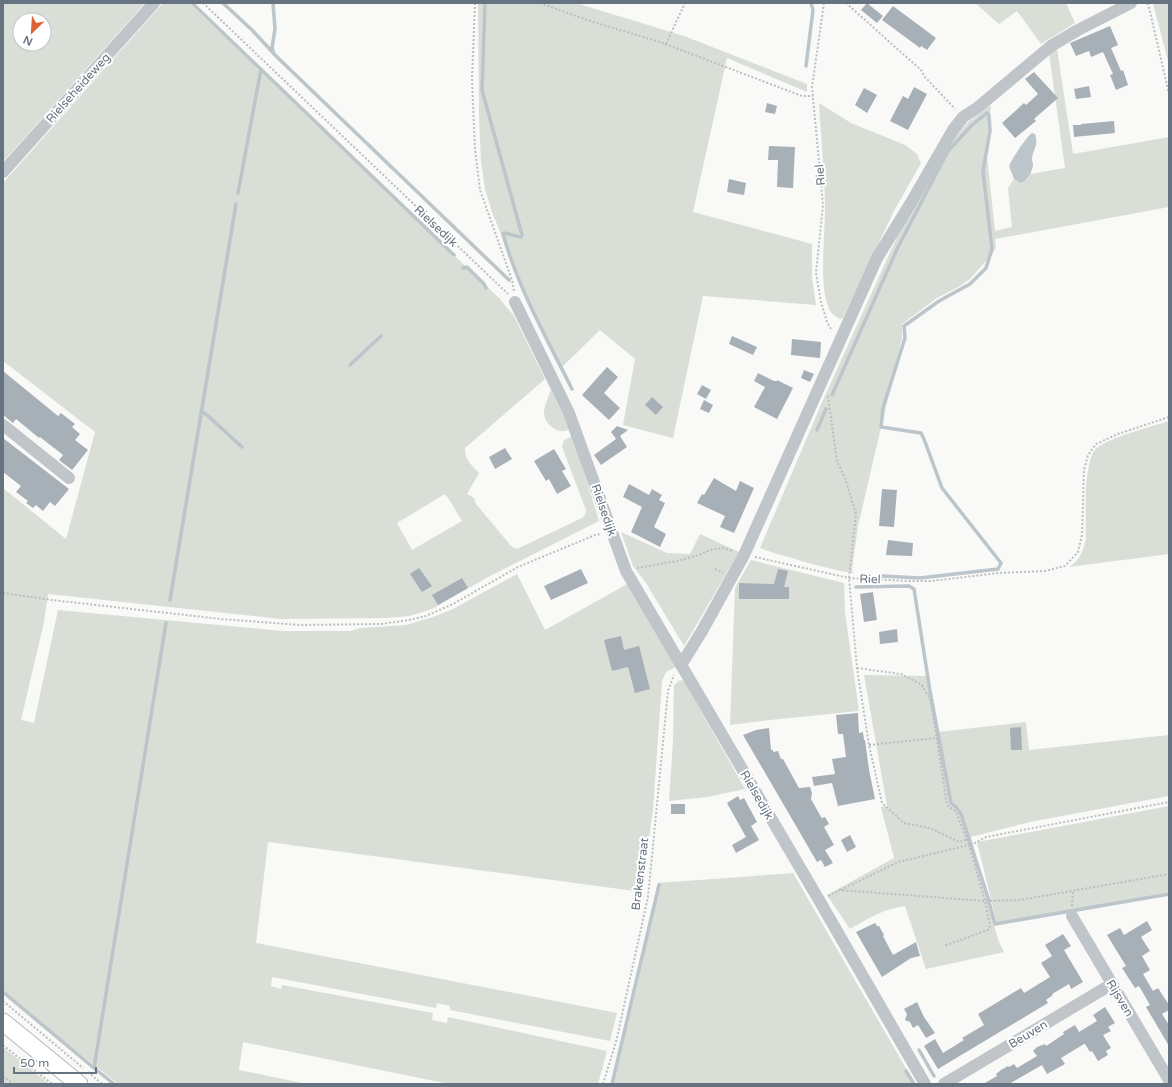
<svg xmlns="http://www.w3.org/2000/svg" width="1172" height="1087" font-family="'Varela Round',sans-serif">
<rect width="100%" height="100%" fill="#f9f9f7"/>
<!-- green -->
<path fill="#d9ded7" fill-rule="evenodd" d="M3,3H145L3,162ZM20,20H44V44H20Z
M163,3H189L500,299L514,316L545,379L465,448C464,458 472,466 479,473L467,494L474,498L476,504L511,546L517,549L582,518L585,515L586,510L562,447L564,440L573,436L599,521L488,577L432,609L409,616L386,618L281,619L48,594L44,622L21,720L34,723L58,610L284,631H351L360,628L406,625L433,617L453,609L517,574L545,630L629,583L676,667L666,672L662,681L653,810L642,892L268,842L256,943L617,1013L610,1041L450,1010V1006L437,1003L436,1008L272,977L271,986L281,989L282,985L433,1013L432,1020L447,1023L448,1017L607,1051L598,1084H449L243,1042L239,1070L307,1084H118L3,993V488L66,539L95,432L3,361V183ZM445,494L452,504L462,521L412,550L397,523Z
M478,3H576L684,36L807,84V92L727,58L693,212L812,244V278L816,305L703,296L673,438L623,425L635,359L600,330L560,369L538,325L492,212L485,189L481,162L479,116Z
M975,3H1066L1075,23L1041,44L1017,11L999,24Z
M1153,3H1169V65Z
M1057,49L1073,154L1169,137V207L995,239L996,246L993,253L970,279L960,286L937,298L902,324V338L858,526L852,569L853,573C837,571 821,566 805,562C789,557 774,554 760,548L823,400L898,235L958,133L968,122L991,105L986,147L995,231L1012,227L1008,188L1014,179L1022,183L1028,178L1030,174L1065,168L1049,53Z
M819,103L851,123L905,145L917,154L921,163L894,211L843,318L840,319C835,316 830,313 828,306C819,282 825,236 825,209C825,174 821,138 819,103Z
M551,390L570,429C567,430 564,432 561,431C552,430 543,420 544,411C545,404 548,397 551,390Z
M1169,421V554L1069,567C1080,560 1083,551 1086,539C1086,518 1083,465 1095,450C1103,439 1154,426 1169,421Z
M621,532L667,553L690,554L700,534L739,552L684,646L646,583L633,566Z
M751,560L844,583L845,612L859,711L770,720L730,725L735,588Z
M864,675L927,676L938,732L1026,722L1029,750L1169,735V796L1030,822L971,837L994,925L999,942L1004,952L926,969L905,906C883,909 869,918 850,929L827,895L894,858L881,807L887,806Z
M680,680L684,681L745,789L708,797L669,801L673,742L674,685Z
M1169,806V892L997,924L977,842Z
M793,873L915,1084H612L638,982L658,883Z
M3,1047L49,1084H3Z"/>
<!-- water -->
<path fill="#bbc5ca" d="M1032,133L1035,134C1039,146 1033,148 1032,159C1032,162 1033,162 1033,165C1032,172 1028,180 1021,183L1014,179L1009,166C1011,160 1027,136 1032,133Z"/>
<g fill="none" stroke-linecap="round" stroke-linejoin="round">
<!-- stream -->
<path stroke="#bbc5ca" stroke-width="3.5" d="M192,3L454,255
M223,3L252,30L277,57L509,280
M485,3L482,90L522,235L521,237L504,233L503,234C518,288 547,339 572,389
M273,51L272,48L275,29L273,3
M806,66L813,10L811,3
M238,193L261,69
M463,268L467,267L484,284L486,288
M350,365L381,336
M832,395L898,247L948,151L972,125L987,113L989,115L990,131L983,171L992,249L986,268L970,284L939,301L904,326L905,338L883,408L881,427L921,433L924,439L942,488L1001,563L998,569L920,578L882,576
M201,411L207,415L242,447
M817,430L826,409
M856,587L909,586L914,589L930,691L951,803L956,807L961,814L989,901
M170,600L236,204
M989,902L995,924L1169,894
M3,992L94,1068L166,623
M919,1050L934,1076
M94,1068L114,1084
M906,1071L914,1084
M612,1084L659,885"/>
</g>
<!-- building -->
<path fill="#a8b0b7" d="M867,3L883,16L877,23L861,10Z
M893,6L936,38L927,50L921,46L920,48L882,20Z
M1110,26L1118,45L1111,48L1121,71L1123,70L1128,85L1116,90L1110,75L1113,74L1103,52L1091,57L1089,51L1076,56L1070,43Z
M1034,72L1058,98L1034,119L1036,121L1015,138L1002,123L1024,103L1026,105L1038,94L1025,79Z
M1089,86L1091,97L1076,99L1074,89Z
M914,87L927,94L908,130L890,121L903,96L908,99Z
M864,88L877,95L867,113L855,105Z
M767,103L777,106L775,114L765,112Z
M1114,121L1115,133L1074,137L1073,125H1081V124Z
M769,146L795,147L793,188L777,187L778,160H768Z
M729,179L746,183L744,195L727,192Z
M732,336L757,347L753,355L729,344Z
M792,339L821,342L820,358L791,355Z
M607,367L618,377L604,393L620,408L609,420L582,395Z
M804,370L814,374L810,382L801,378Z
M3,371L58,416L61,413L75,424L72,427L80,434L75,440L88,450L72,470L59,460L63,455L40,437L39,438L16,419L13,423L3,415Z
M758,373L774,381H777V380L793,388L777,419L754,407L765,387L754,381Z
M702,385L711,390L706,399L697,394Z
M652,397L663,407L656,415L645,405Z
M704,400L713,405L709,413L700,409Z
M617,426L628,430L620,436L627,447L601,465L594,455L616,439L611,432Z
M3,438L69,489L55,506L50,502L43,511L36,505L33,508L26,503L28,501L16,492L21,486L3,472Z
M505,448L512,459L495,469L489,457Z
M554,449L566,469L562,471L571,486L557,494L549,479L546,481L534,461Z
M714,478L736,491L740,481L754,488L734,533L720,527L725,516L697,503L702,494L704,495Z
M629,484L649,495L652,489L662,495L659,500L665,503L654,527L666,534L660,547L631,532L642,507L623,497Z
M882,489L897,490L894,527L879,526Z
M888,540L913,543L912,556L886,555Z
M419,568L432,586L422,592L410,574Z
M581,569L588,583L551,600L544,586Z
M778,569L788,571L784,587H789V599H739V583L774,584Z
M462,578L468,588L438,605L432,595Z
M873,592L877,620L864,622L860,594Z
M897,629L898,642L880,644L879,632Z
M621,636L624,650L639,646L650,689L635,693L628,667L612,671L604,640Z
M858,713L859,733L863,732L864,740H865L869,770L875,799L838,806L832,783L814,786L812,777L835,774L832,759L846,757L843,734H838L836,715Z
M1021,727L1022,750H1011L1010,728Z
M769,728L771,750H773V752L778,751L781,759H783L799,788L810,787L812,793L811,799L821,817L822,818L825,817L829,824L824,827L834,845L825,850L833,863L825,867L821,860L817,862L743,735L756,730Z
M738,796L740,800L744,798L757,822L751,826L759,840L736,853L732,845L746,837L727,803Z
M671,804H685V814H671Z
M850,835L856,847L847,852L841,840Z
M1147,921L1152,930L1141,937L1150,951L1142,956L1150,970L1143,974L1153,991L1158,988L1169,1005V1010L1162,1014L1169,1025V1046L1146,1007L1150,1005L1139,986L1135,988L1122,968L1126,966L1107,935L1120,928L1124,935Z
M875,923L877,926H879L884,935L883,936L893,955L916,942L920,956L911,958L882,977L856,932Z
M1063,934L1071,946L1064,950L1083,982L1071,989L1069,984L1052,994L1053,995L1046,1000L1048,1003L938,1069L924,1046L935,1039L943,1053L964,1040L962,1038L984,1025L978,1014L1021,988L1024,993L1050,977L1041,963L1052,956L1045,945Z
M917,1002L924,1017L935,1033L926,1038L918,1025L913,1028L910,1022L905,1020L907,1014L904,1009Z
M1105,1007L1115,1023L1108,1027L1111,1031L1103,1035L1111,1048L1106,1051L1108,1055L1098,1061L1092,1051L1090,1052L1085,1044H1084L1061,1058L1065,1064L1047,1074L1042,1065L1009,1084H983L997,1076L996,1074L1001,1070L1008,1066L1009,1067L1014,1064L1017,1068L1037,1056L1033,1051L1037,1047L1045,1044L1046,1046L1064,1034L1063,1032L1075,1025L1079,1032L1097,1021L1093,1015Z"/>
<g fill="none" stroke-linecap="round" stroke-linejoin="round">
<defs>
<path id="secondary" d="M3,1022L79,1084"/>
</defs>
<!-- secondary casing -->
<use href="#secondary" stroke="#b5babf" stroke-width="19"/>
<!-- path -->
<path stroke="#bbbec1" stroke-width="2" stroke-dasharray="2 2" stroke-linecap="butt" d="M203,3L508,294
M475,3L472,79L475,149L480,190L512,280L514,291
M540,3L593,22L660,42L802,96H813
M824,3L812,87L823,205L816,273L821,302L827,322L832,331
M846,3L921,70L925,77L955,109
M1148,3L1169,94
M666,44L685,3
M828,396L837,461L845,478L856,514L849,578L857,668L869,745L882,803L904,823L930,828L959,842L966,840
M755,557L849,578L908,581H931L999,573L1045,571L1065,566L1078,552L1082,535L1084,470L1088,455L1096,444L1118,434L1169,417
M637,568L677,561L699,555L710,550L723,548L733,551
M715,569L723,573
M3,593L52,600L221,619L300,625L381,624L409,620L426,616L453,604L518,567L595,535L601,534
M857,668L901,674L922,685L931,701L947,805L956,812L969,845L973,844L986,837L1169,802
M869,745L937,738
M841,890L898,862L969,845L985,901L990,926L988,930L944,946
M828,896L840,890L985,901L1020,900L1169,874
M1072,906L1073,891
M3,1001L83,1068
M3,1045L52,1084
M88,1072L102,1084
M3,1076L13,1084
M603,1084L616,1042L648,897L668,691L674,675"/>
<!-- minor -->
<path stroke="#c0c5c9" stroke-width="12" d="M3,172L154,3
M515,302L569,413L626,571L819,900L925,1084
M3,425L69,478
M681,665L702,631L744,555L877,258L912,201L953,130L963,117L977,108L1051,46L1078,30L1131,3
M1072,916L1169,1080
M944,1084L1112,984"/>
<!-- secondary -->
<use href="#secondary" stroke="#fff" stroke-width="17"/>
</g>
<g text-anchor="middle" stroke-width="4" stroke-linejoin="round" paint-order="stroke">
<!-- street labels -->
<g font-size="12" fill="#667481" stroke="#fff">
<text transform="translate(78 88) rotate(-48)" y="4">Rielseheideweg</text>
<text transform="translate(820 175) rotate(-95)" y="4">Riel</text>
<text transform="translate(436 226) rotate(43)" y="4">Rielsedijk</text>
<text transform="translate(604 510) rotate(71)" y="4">Rielsedijk</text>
<text transform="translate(870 579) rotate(2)" y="4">Riel</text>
<text transform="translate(757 795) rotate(60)" y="4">Rielsedijk</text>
<text transform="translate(640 874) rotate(-83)" y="4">Brakenstraat</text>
<text transform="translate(1120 998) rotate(59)" y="4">Rijsven</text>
<text transform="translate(1028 1034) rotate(-31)" y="4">Beuven</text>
</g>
</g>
<!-- border -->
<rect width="1172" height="1087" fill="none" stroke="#667481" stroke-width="8"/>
<!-- north arrow -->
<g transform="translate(32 32) rotate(205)"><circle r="19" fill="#ffffff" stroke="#c2c7cd"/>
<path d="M0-3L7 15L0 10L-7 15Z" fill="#dc6135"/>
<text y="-6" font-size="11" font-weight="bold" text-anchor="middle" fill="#667481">N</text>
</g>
<!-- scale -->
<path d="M14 1067v6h82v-6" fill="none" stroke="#667481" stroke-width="2"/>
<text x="20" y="1067" font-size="12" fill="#667481" stroke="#ffffff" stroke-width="3" paint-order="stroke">50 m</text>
</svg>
